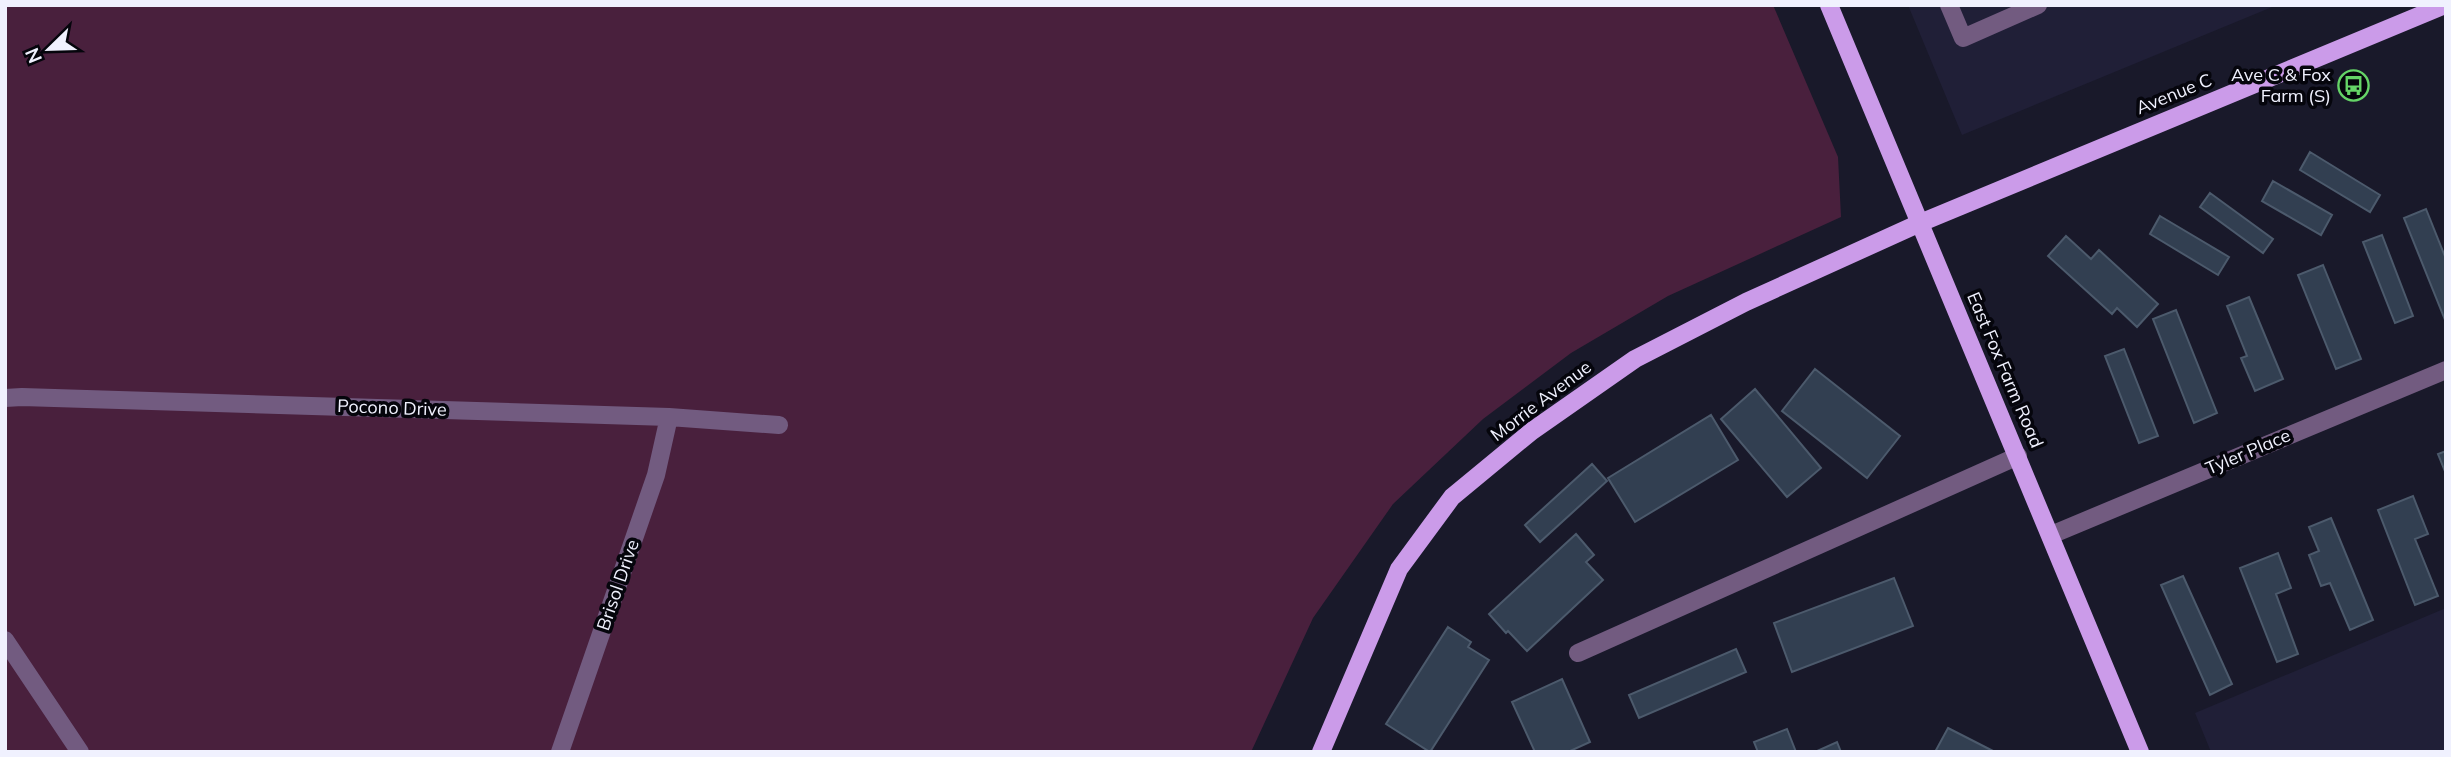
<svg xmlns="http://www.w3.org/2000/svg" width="2451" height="757" font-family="Mulish,sans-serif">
<rect width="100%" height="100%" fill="#19192a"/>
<!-- built -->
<path fill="#201f37" d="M1908,5H2277L1962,135Z
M2446,608V752H2211L2195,713Z"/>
<!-- grass -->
<path fill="#49203d" d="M5,5H1773L1838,157L1841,217L1668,296L1571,353L1483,419L1393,504L1313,618L1251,752H5Z"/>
<!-- building -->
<path fill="#323f51" stroke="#4c5a6c" stroke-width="2" d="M2310,152L2380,195L2370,212L2300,170Z
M2273,181L2332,215L2321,235L2262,201Z
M2210,193L2273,239L2263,253L2200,207Z
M2426,209L2446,259L2445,320L2404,218Z
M2160,216L2229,257L2218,275L2150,234Z
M2382,235L2413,316L2395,323L2363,242Z
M2066,236L2091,259L2099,250L2158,304L2137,327L2117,308L2112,314L2048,256Z
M2323,265L2361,359L2336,369L2298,275Z
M2249,297L2283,379L2255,391L2241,358L2247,356L2227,306Z
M2176,310L2217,413L2194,423L2153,319Z
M2124,349L2158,436L2139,443L2105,356Z
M1815,369L1900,436L1867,478L1782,411Z
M1755,389L1821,468L1787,497L1721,419Z
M1711,415L1738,460L1635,522L1608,478Z
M2446,451V474L2438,454Z
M1592,464L1607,481L1540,542L1525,525Z
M2413,496L2428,534L2415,539L2438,596L2415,605L2378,510Z
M2331,518L2373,620L2350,630L2330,583L2321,586L2309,555L2319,551L2309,527Z
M1576,534L1594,555L1586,562L1603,580L1527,651L1508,631L1506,633L1489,614Z
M2278,553L2291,588L2276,594L2298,654L2277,662L2240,568Z
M2183,576L2232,684L2210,695L2161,585Z
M1894,578L1913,626L1792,672L1774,623Z
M1448,627L1471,642L1468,647L1489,660L1430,752L1386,724Z
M1736,649L1746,672L1639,718L1629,695Z
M1562,679L1590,742L1568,752H1535L1512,702Z
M1948,728L1995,752H1935Z
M1787,729L1796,752H1758L1754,742Z
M1837,742L1841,752H1815Z"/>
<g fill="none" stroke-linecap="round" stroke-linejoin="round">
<!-- minor -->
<path stroke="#725b80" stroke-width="18" d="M1949,5L1963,38L2038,5
M5,398L22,397L669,417L779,425
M2051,535L2446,370
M5,640L80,752
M1578,653L2018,456
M560,752L656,475L669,417"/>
<!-- major -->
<path stroke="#cb9be9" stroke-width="18" d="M1829,5L2140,752
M1321,752L1399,569L1452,497L1532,431L1635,359L1746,302L1920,223L2445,5"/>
</g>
<!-- icons -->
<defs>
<symbol id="bus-ring" viewBox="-11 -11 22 22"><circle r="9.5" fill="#05050c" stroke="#65d467" stroke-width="1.5"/><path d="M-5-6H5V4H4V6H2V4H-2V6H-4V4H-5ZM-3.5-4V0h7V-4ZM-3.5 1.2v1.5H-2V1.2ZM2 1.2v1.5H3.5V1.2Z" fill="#65d467"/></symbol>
</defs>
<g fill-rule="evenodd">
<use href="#bus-ring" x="2336" y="68" width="35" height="35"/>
</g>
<g text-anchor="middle" stroke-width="7" stroke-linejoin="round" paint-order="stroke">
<!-- poi labels -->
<g font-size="18" fill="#f0f1fe" stroke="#05050c" text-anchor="end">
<text x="2331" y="81">Ave C &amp; Fox<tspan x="2331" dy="21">Farm (S)</tspan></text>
</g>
<!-- street labels -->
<g font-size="18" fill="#f0f1fe" stroke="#05050c">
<text transform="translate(2174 94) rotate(-22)" y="6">Avenue C</text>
<text transform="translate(2005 370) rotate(67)" y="6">East Fox Farm Road</text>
<text transform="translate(1541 401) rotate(-37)" y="6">Morrie Avenue</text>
<text transform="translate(392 408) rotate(2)" y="6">Pocono Drive</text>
<text transform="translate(2248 452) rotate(-23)" y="6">Tyler Place</text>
<text transform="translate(618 585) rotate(-71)" y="6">Brisol Drive</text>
</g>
</g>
<!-- border -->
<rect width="2451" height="757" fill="none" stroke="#f0f1fe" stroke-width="14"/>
<!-- north arrow -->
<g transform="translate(49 49) rotate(247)" stroke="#05050c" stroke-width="5" paint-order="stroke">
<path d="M0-5L12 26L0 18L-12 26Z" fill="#f0f1fe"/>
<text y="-10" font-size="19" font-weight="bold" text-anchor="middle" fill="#f0f1fe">N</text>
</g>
</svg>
